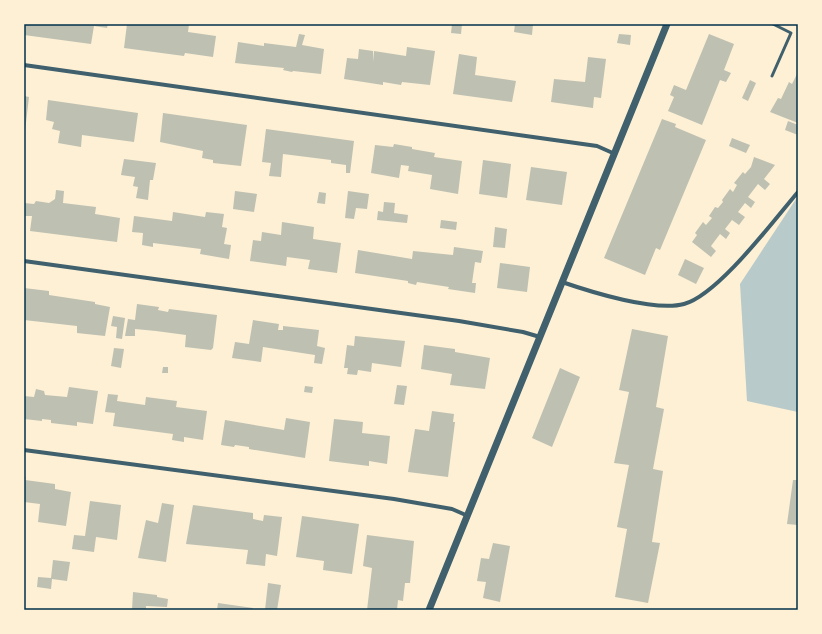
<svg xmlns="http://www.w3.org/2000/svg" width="822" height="634" font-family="'Asap Condensed',sans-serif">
<rect width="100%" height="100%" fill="#fdf0d5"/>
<!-- green -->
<path fill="#b9caca" d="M798,196V412L747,401L740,284Z"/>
<!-- building -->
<path fill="#bec0b2" d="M24,24H108L107,28L94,26L91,44L24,35Z
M127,24H189L188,32L216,36L213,57L185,53L184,56L124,48Z
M452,24H462L461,34L451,33Z
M515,24H533L532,35L514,32Z
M299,34L305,35L302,45L324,49L321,74L293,71L292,72L283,70L284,68L235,63L238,42L264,46V43L296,47Z
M619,34L631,35L630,45L617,43Z
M709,34L734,44L724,70L731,73L726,82L720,80L702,125L668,111L674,97L670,95L674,85L686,90Z
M407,47L435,51L430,85L402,82L401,85L383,82V85L344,79L347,58L358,59L359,49L373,51V62L374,51L406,56Z
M459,54L477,57L475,75L516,81L512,102L453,94Z
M588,57L606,59L601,98L594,97L593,108L551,102L554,79L585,82Z
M798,72V123L770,112L778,98L781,99L789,82L792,84Z
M750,80L756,83L748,101L742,98Z
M24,96L29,97L25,131H24Z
M48,100L138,113L134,142L82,135L81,147L58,143L60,131L52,129L54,122L46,120Z
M163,113L247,125L241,166L213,163V160L202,158L203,151L160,142Z
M662,119L676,124L675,127L706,140L660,250L656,248L645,275L604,258Z
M788,121L798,125V135L785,130Z
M266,129L354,141L350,173H346V165L331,163V160L283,154L281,177L269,176L271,163L262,162Z
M732,138L750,145L746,153L729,146Z
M394,144L412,147V149L435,153L434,157L462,161L458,194L430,189L432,175L408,171L409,166L401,165L399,178L371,173L375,145L393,147Z
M754,157L775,165L764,179L770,184L765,190L758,184L748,197L755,202L751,208L745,203L738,212L745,217L739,225L732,220L725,229L730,233L726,239L720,234L711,246L716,251L711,257L692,242L697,235L695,233L703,222L706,225L712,218L709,216L715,207L718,208L723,202L722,200L730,189L733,192L737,185L734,183L743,172L745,174L751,167Z
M124,159L156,163L153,180H150L148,200L136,198L138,187L133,186L135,177L121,175Z
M483,160L511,164L507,198L479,194Z
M531,167L567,172L562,205L526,200Z
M56,190L64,191L63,203L96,207L95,214L120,218L117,242L30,231L32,216H24V203L34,204L36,201L49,203L55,199Z
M235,191L257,194L254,212L233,209Z
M348,191L369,194L367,209L356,208L354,219L345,218Z
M319,192L326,193L325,204L317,203Z
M384,202L395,203L394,213L408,215L407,223L377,220L378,211L383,212Z
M173,212L205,217L206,212L224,214L222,227L227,228L224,244L231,245L229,259L200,254L201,249L153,243V247L142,245L143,233L132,232L134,216L172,221Z
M441,220L457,222L456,230L440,228Z
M282,222L314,227L313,239L341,243L337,273L308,269L310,260L287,257L286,266L250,261L253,240L261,241L262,232L281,235Z
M495,227L507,229L505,248L493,247Z
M454,247L483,251L481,263L475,262L472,283H476L475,293L448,289L449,287L417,282L416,285L408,283V281L355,273L358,250L412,259L413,251L453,255Z
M685,259L704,268L696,284L678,275Z
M500,263L530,267L527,292L497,288Z
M24,288L49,291V295L95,302V304L110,307L105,336L77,333V326L24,320Z
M137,304L159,307L158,310L168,312L169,309L217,315L213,348L211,350L185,347L186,335L156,331L135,329V336H125L128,319L135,320Z
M113,316L125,318L122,339L116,338L117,327L111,326Z
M253,320L279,324L278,330H283V326L319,330L317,346L325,348L322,364L314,363L315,355L263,347L261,362L232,358L235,342L249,344Z
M632,329L668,336L656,407L664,409L653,469L663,471L652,542L660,543L648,603L615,597L627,529L617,527L629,465L614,463L629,392L619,390Z
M355,336L405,341L401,367L372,363L371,372L358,370L357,375L347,374L348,368H344L347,345L354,346Z
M424,345L455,349V352L490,358L485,389L450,385L452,374L421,369Z
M114,348L124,349L121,368L111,366Z
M163,367H168V373H162Z
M560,368L580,377L552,447L532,438Z
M397,385L407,386L404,405L394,404Z
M305,386L313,387L312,393L304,392Z
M69,387L98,391L93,424L77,422V426L51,423V420L42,419V421L24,419V396L34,397L36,389L44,391L45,395L67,397Z
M108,394L118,395L117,401L145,405L146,397L177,401L176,407L207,411L203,440L184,437V442L172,440L173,434L113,426L115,413L105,412Z
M432,411L454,414L453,422H455L448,477L408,472L415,429L429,431Z
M286,418L310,422L305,458L249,449V447L235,445L234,447L221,445L225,420L284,430Z
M334,419L363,422L362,433L390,436L387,464L369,461V466L329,461Z
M24,477H26L25,480L55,484V489L71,492L66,526L38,522L40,504L24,502Z
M793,480H798V525L787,524Z
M90,501L121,505L117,540L96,537L94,552L72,549L74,535L85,536Z
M162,503L174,505L166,562L138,558L146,520L158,523Z
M193,505L253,513V519L263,521L264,515L282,517L277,556L266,554L265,566L246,564L248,550L186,544Z
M302,516L359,524L352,574L323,570L324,561L296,557Z
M367,535L414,541L410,583H405L403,601L398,600L397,610H367L372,568L363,566Z
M493,543L510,546L500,602L483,598L486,582L477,581L481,558L489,559Z
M53,560L70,562L67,581L52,579L51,589L37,587L38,577L51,578Z
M268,583L281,585L277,610H265Z
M133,592L157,595V597L168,599L167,607L146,606V610H132Z
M218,603L253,608V610H217Z"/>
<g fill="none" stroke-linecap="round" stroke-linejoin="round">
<!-- service -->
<path stroke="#3f606c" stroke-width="3" d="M772,76L791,33L773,24"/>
<!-- minor -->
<path stroke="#3f606c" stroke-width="4" d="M24,65L533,137L597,146L615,154
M24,261L459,321L523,332L540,337
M562,282C591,292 655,312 684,304C718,295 774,220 798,192
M24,450L394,499L452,509L468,516"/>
<!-- tertiary -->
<path stroke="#3f606c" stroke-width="7" d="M429,610L667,24"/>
</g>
<!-- border -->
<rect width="822" height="634" fill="none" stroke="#fdf0d5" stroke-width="50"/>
<rect x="25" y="25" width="772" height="584" fill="none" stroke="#003049" stroke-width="1.5"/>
</svg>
